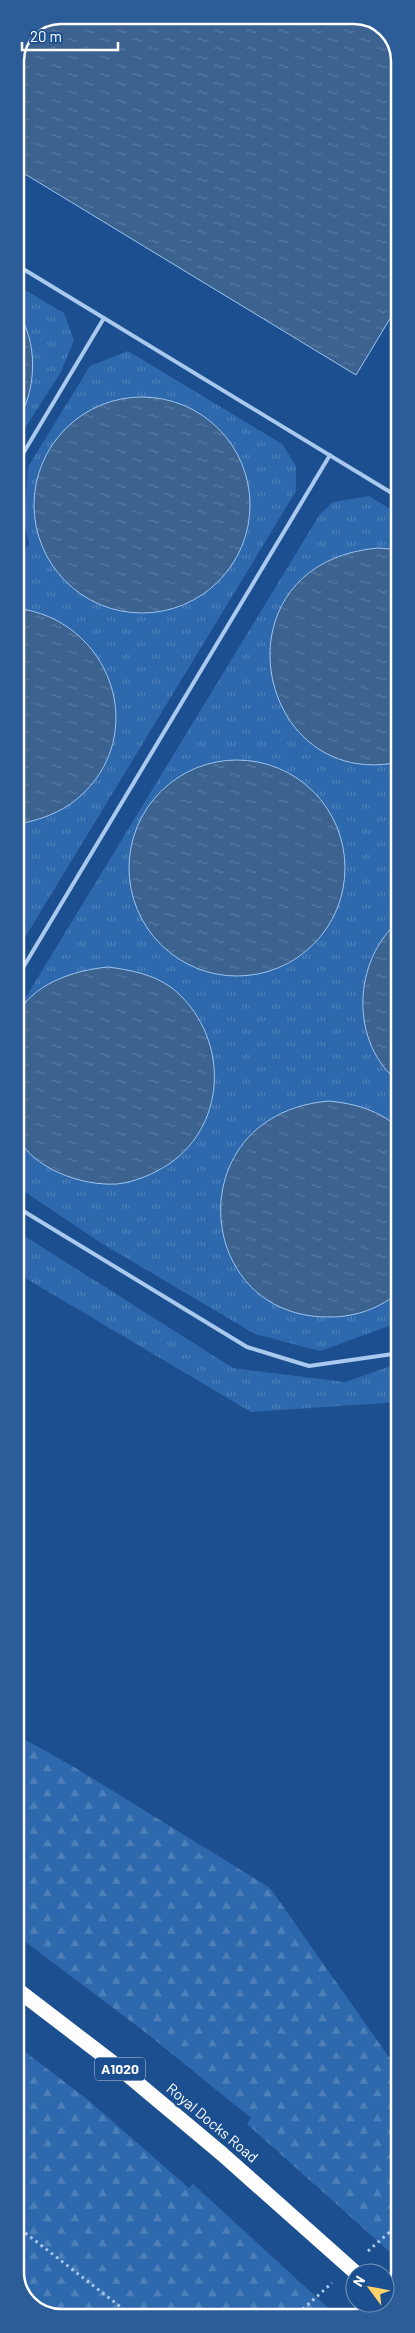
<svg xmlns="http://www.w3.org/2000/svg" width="415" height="2333" font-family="Barlow,sans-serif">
<defs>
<pattern id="grass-tufts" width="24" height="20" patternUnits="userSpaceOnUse" patternTransform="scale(1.25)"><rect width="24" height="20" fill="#2e69ad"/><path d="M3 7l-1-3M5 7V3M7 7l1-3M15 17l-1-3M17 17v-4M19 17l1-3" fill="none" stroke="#4d80b9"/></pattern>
<pattern id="forest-firs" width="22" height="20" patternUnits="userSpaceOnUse" patternTransform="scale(1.25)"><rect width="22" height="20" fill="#2e69ad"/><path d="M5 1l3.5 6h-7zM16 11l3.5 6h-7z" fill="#4d80b9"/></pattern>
<pattern id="water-ripples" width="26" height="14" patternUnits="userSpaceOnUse" patternTransform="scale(1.25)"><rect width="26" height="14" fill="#3c6290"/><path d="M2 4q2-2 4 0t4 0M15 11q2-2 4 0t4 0" fill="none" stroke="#597aa1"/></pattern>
</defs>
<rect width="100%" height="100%" fill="#1b4f8f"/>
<!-- grass -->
<path fill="url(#grass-tufts)" d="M15,284L64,313L74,340L61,372L15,444Z
M128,351L282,444L296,466V491L15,954V564L29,544L24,522L28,467L90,366Z
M369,496L400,515V1322L320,1351L255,1334L101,1243L15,1185V1015L320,514L333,502Z
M15,1230L233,1368L345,1382L400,1363V1402L251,1412L15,1272Z"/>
<!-- forest -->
<path fill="url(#forest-firs)" d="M15,1734L74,1767L270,1888L391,2060L400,2042V2261L247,2124L251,2118L145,2032L15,1934Z
M15,2044L88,2100L189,2188L193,2184L339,2318H55L29,2305L15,2278Z"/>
<!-- water -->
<path fill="url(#water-ripples)" stroke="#9cc4f0" d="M61,15H360L387,29L400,55V302L356,375L15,168V60L29,28Z
M15,308C40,342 37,392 15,426Z
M34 505a108 108 0 1 1 216 0a108 108 0 1 1-216 0Z
M378,548L400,550V762C254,793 210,563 378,548Z
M15,608C110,618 153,735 77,799C60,813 40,820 18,824H15Z
M129 868a108 108 0 1 1 216 0a108 108 0 1 1-216 0Z
M400,920V1083C349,1044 352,960 400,920Z
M108,967C130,970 153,974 172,988C228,1033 230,1122 169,1164C154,1174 135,1182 117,1184C81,1186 33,1169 16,1135C12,1127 15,1086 15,1074C15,1063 12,1026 16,1018C30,984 75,970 108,967Z
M329,1101C356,1104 379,1110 400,1129V1291C381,1308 356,1317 330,1317C192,1319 177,1114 329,1101Z"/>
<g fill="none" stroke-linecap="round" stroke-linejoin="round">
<!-- path -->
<path stroke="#a9c9ee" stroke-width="3" stroke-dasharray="2.5 4" stroke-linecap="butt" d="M15,2225L135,2318
M368,2251L400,2223
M293,2318L332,2283"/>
<!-- lane -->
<path stroke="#a9c9ee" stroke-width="4" d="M15,264L400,498
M15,467L104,318
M15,981L330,455
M15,1206L247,1347L309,1366L393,1354L400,1347"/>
<!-- highway -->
<path stroke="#fff" stroke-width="15" d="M15,1988L117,2066L221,2153
M385,2299L389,2303"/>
<!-- highway-bridge -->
<path stroke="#fff" stroke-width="15" d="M221,2153L356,2273"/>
</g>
<g text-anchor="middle" stroke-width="5" stroke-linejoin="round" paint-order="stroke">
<!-- shield labels -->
<rect fill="#1b4f8f" stroke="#bbcadd" stroke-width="1" x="95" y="2057.5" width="50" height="23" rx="4"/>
<g font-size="14" font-weight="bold" fill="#fff">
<text x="120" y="2074">A1020</text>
</g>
<!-- street labels -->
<g font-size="15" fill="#fff" stroke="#1b4f8f">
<text transform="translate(212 2123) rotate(40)" y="5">Royal Docks Road</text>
</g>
</g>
<!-- crop -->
<path d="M0 0H415V2333H0ZM61 24H354A37 37 0 0 1 391 61V2272A37 37 0 0 1 354 2309H61A37 37 0 0 1 24 2272V61A37 37 0 0 1 61 24Z" fill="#2d5d98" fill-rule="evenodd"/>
<path fill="none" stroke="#fff" stroke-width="2.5" d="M61 24H354A37 37 0 0 1 391 61V2272A37 37 0 0 1 354 2309H61A37 37 0 0 1 24 2272V61A37 37 0 0 1 61 24Z"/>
<!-- north arrow -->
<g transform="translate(370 2288) rotate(302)"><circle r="24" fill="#1b4f8f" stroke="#7695bc"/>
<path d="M0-4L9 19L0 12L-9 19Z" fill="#ffd166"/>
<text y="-8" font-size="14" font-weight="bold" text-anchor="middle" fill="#ffffff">N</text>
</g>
<!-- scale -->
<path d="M22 42v8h96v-8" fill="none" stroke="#ffffff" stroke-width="2.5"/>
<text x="30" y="42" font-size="15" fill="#ffffff" stroke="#1b4f8f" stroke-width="4" paint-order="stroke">20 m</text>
</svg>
